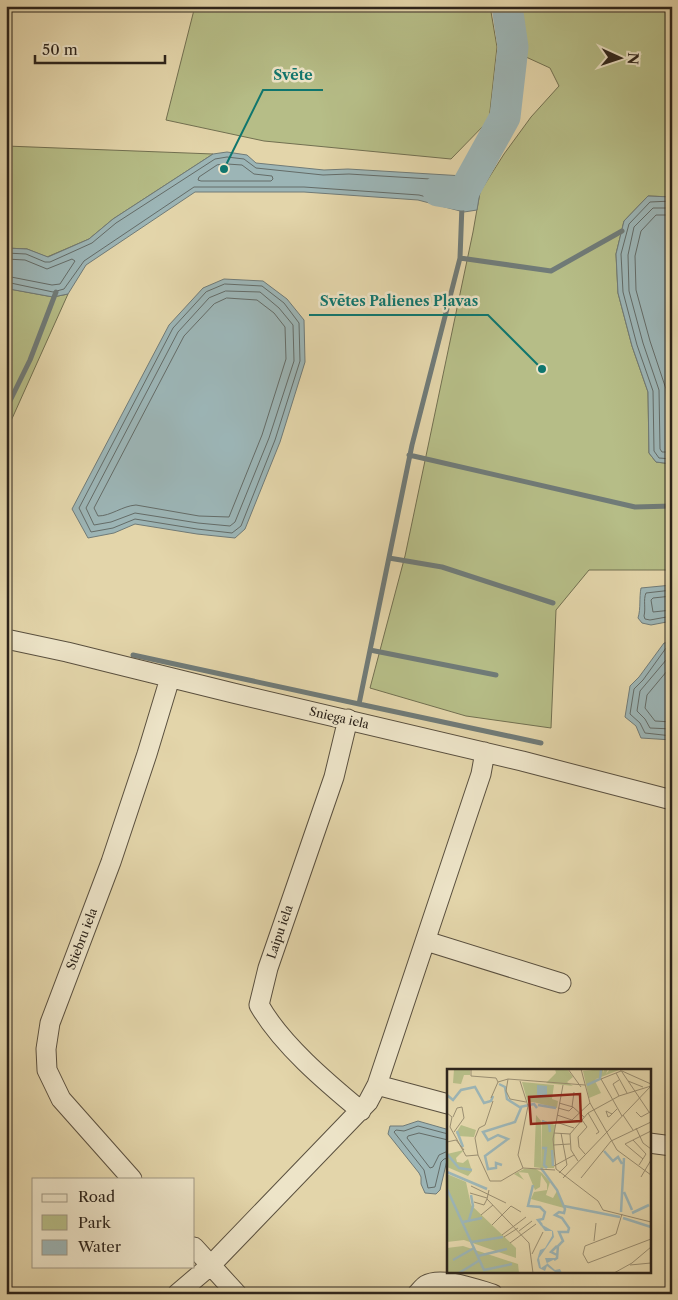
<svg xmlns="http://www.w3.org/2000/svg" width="678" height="1300" font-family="'Libre Caslon Text',serif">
<rect width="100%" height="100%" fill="#e3d5aa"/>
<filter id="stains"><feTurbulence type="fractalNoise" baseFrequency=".004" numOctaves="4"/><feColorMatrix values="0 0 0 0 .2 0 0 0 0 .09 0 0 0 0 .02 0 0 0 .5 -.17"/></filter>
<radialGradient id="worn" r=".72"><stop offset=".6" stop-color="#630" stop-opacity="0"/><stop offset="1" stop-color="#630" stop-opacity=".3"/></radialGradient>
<!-- green -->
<path fill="#b6bd87" stroke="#727051" d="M195,6H490L497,47L489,120L451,159L264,141L166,120Z
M523,6H672V197L648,196L624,221L616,254L618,293L632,346L648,392L649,453L656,462L672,464V570H589L556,610L551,728L466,716L370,688L405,556L473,232L480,192L504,154L531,117L559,86L550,68L526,57L521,21Z
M6,146L213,154L113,219L89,239L47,257L27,249L6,248Z
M6,284L10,289L53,297L68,294L6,432Z"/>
<!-- water -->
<path fill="#9cb5b6" stroke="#707b78" d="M227,152L247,155L256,163L324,170L348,169L464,176L475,180L480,192L477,210L464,212L418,200L304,192H195L86,265L68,294L53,297L9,289L6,284V248L27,249L48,257L89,239L113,219L213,154Z
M648,196L672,197V464L656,462L649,453L648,392L632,346L618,293L616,254L624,221Z
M224,279L263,281L287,299L304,320L305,362L280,442L245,529L235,538L197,534L135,524L114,533L88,538L72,509L169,325L203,288Z
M672,585V621L651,625L642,623L638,618C641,608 639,598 641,588Z
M672,642V740L641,738L636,726L625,717L630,686L639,677L664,643Z
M418,1121L446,1129L448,1131V1156L440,1190L436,1194L425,1193L421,1184V1177L419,1173L388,1134L390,1126H403Z"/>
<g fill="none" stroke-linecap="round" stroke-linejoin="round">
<!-- shore -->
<path stroke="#646c68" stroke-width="1" d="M227,164L242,165L254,174L272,176L273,179L271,181H201L198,180L199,177L217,165Z
M428,186L462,188L467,190L468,199L464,201L429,191L427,189Z
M672,201L650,202L629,224L621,254L623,292L637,345L653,391L654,451L659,458L672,459
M672,208H653L634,227L628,255L629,291L643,343L659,390L660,449L662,452H672
M672,215H656L641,231L635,256L636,290L650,341L666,389L668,442L672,445
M6,253L26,254L45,262H50L92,243L116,223L215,159L227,157L244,159L256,168L323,175L349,174L463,181L471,184L475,193L473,205L464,207L419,195L304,187H194L84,261L64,289L53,292L6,282
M6,259L25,260L47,269L72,259L75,261L60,284L52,285L6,276
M225,284L262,286L284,303L299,323L300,361L275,440L241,526L232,533L197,529L135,519L113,528L91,532L79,508L173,328L206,292Z
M226,291L260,292L279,308L293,325L294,361L269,438L235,522L230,526L198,523L135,513L111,522L94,525L86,508L178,332L209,298Z
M227,298L257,300L274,313L285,327L286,359L262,435L229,517L199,516L136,505C122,506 111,516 98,516L94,508L184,336L214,304Z
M672,590L646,593C643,600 646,608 644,616L645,619L650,620L672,616
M672,596L653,598L651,600L653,612L672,610
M672,647L666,648L643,680L634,689L630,714L640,723L645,733L672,736
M672,653L640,691L637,711L645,719L650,728L672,729
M672,665L647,695L645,708L655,721L672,722
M448,1134L418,1126L404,1131L396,1130L394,1132L424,1170L428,1188L435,1187L441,1162L444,1159L448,1158
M448,1140L419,1133L408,1136L407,1138L430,1168L433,1167L439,1155L448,1151"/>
<!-- stream -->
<path stroke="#707b78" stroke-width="5" d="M460,258L551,271L622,231
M6,409L30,360L56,292
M409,455L635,507L672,506
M389,558L442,567L553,603
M370,650L496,675
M133,655L359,704L412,445L460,258L462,205
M359,704L541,743"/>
<!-- river -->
<path stroke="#9cb5b6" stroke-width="31" d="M438,191L462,195L505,117L513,47L507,6"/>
<defs>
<path id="minor" d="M6,639L67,652L233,693L522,761L672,800
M348,719L334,777L268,968L259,1005C281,1044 326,1082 361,1111
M426,941L561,983
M377,1085L448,1104
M649,1143L672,1146
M132,1179L61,1099L47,1070L46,1049L50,1023L111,862L147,754L170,678
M194,1247L237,1294
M177,1294L211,1265L368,1102L377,1085L481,774L485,752
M417,1294C420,1291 423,1287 426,1285C441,1276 476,1289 493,1294"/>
</defs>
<!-- minor casing -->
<use href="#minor" stroke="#5a503f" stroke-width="21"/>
<!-- minor -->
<use href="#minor" stroke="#ede4c8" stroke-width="19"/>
</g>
<g text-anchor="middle" stroke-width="5" stroke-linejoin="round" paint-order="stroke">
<!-- street labels -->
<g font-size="12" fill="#2d241b" stroke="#ede4c8">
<text transform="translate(339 718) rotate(13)" y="4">Sniega iela</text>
<text transform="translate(280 932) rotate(-71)" y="4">Laipu iela</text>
<text transform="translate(82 939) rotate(-69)" y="4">Stiebru iela</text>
</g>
</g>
<!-- overview -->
<g transform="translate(447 1069)">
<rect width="204" height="204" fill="#e3d5aa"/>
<path d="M7,0H23V6H17L14,15L6,14ZM108,0H120L126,8L120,13L126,17L99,14L109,4ZM156,0L157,4V0H161L159,5L163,0L172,1L149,10L148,12L154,24L142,29L136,2ZM75,13L107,16L105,30L111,32L110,39L86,33L81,34ZM89,46L94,52V99L87,98ZM95,51L108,56L107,99H94ZM14,56L29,61L27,68L11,67L9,64ZM17,81L9,89L10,93L16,94L21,90L25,102L21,107L0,98V85ZM77,100H89L95,104L103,113L99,126L106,129L110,122L117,139L84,130L87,123L100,121V115L94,106L93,118L88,121L81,104L71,103L77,111L67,105ZM0,105L19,113L24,136L69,179V189L17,171L0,173ZM16,177L71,195L72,204H0V179Z" fill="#b6bd87"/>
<path d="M90,16L100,17V28L90,29ZM92,154L106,162L107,168L92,189L94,199L100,195L98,189H110L100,194L108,201L113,200L115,204L108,203L100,197L98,202L92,199L90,191L93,181L98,179L105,167V162H98Z" fill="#9cb5b6"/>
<path fill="none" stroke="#9cb5b6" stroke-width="2.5" d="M52,15L58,18L60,30L74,39L68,53L36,63L41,71L51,66L61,70L38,87L41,100L49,99V94L55,96M140,16L153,10L154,0M0,26L6,31L14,21L28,18L37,34L44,32L46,27M91,36L109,39M73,38L87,35L90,39M95,52L102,55L103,63M10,62L16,78M95,79H99L97,96L100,99M105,81L106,97M157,82L166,92L171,88L175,95M0,85L12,99L25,101M94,99L110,121L118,140L117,144L112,143L108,146L115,149L122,159L121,163H112L116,172L111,177L110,189L107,191M0,103L40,120M86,116L81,137L93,138L98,143L96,150L91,151L95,156M0,120L37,201L65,195M177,123L185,141M117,137L173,148M174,143L177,89M185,144L202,136M176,149L204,158M22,151L26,137L24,126M16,153L35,149M25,173L56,168M110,177L104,183L110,186M31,187L60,180M6,191L27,179M12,204L33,191"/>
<path fill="none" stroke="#9a8e71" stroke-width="1" d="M24,0V7L49,9L51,13M121,0L134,18M134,0L143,34L170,81L204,106M173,0L202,43M174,2L154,10L175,47M175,2L204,15M169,4L180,24M61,10L138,16M61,10L59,22L63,30L79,33M73,12L81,37L71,86L76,99M181,12L196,18M116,16L106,70L109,100L151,132L156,141L204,153M172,27L166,15L172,11M44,29L51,13L61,10M46,32L38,56L32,59L28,69L31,86L43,112H54L76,99L108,101M112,34L126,38L137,48M125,38L127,23M111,39L122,42L126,38M189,43L194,48L203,43M0,44L5,48L3,58L19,87L31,86M141,44L152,63L149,65M165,45L159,42L161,48L163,47L170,40M110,46L125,51L143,34M176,46L186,61M6,48L10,39L15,38L17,49L7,63M135,51L140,58L131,68L132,78L138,85M109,53L127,59M189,59L196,74L204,80M107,64L123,65M186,71L199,85L192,96M0,73L9,71L17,81M106,76L123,75M196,90L178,75L204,62M131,92L124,81L123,65L141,44L172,27L204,17M107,97L127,86M112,104L120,96L114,64M194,108L204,91M116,109L204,17M134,109L164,72L204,53M24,117L59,134M42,121L40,130L82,174L86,204M23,124L40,129M27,133L37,136L40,130M175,145L169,165L138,177L136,185L141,194L204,170M34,146L46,136M45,156L64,137L74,143M72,162L85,152M55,166L79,148M57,168L71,159M147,172L149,154M63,174L89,155M85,185L96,163M183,196L204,194M167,204L185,194L204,178"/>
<path fill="#8f2418" fill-opacity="0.15" stroke="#8f2418" stroke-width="2.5" d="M133,25L134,52L84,55L82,28Z"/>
<rect width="204" height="204" fill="none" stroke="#2d241b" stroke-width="2.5"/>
</g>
<!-- callouts -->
<path fill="none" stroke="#0f766e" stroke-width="2" d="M224 169L263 90H323M542 369L488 315H309"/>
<g fill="#0f766e" stroke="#ede4c8" stroke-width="2">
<circle cx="224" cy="169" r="5"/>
<circle cx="542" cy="369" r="5"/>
</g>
<g font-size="14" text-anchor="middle" font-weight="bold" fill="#0f766e" stroke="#ede4c8" stroke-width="5" stroke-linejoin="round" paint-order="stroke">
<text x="293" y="80">Svēte</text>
<text x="399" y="306">Svētes Palienes Pļavas</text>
</g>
<!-- margin -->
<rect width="678" height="1300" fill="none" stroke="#e3d5aa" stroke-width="25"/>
<rect x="8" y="8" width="663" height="1285" fill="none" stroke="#2d241b" stroke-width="2.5"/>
<rect x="12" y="12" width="653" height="1275" fill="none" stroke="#2d241b"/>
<!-- legend -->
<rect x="32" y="1178" width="162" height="90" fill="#ede4c8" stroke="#a09783"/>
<rect x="42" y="1194" width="25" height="8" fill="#ede4c8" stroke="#a09783"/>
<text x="78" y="1202" font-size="15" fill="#2d241b">Road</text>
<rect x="42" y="1215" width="25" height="15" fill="#b6bd87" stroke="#a09783"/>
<text x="78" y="1228" font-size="15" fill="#2d241b">Park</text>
<rect x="42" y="1240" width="25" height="15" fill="#9cb5b6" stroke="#a09783"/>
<text x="78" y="1252" font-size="15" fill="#2d241b">Water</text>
<!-- north arrow -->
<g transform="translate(620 58) rotate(93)" stroke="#ede4c8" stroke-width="4" paint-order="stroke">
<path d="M0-4L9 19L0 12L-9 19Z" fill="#2d241b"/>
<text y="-8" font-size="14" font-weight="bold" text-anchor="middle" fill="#2d241b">N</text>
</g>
<!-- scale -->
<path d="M35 55v8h130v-8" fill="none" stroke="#2d241b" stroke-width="2.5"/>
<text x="42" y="55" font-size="15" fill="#2d241b" stroke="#ede4c8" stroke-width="4" paint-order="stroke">50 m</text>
<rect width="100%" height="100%" filter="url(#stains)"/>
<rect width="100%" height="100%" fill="url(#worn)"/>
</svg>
